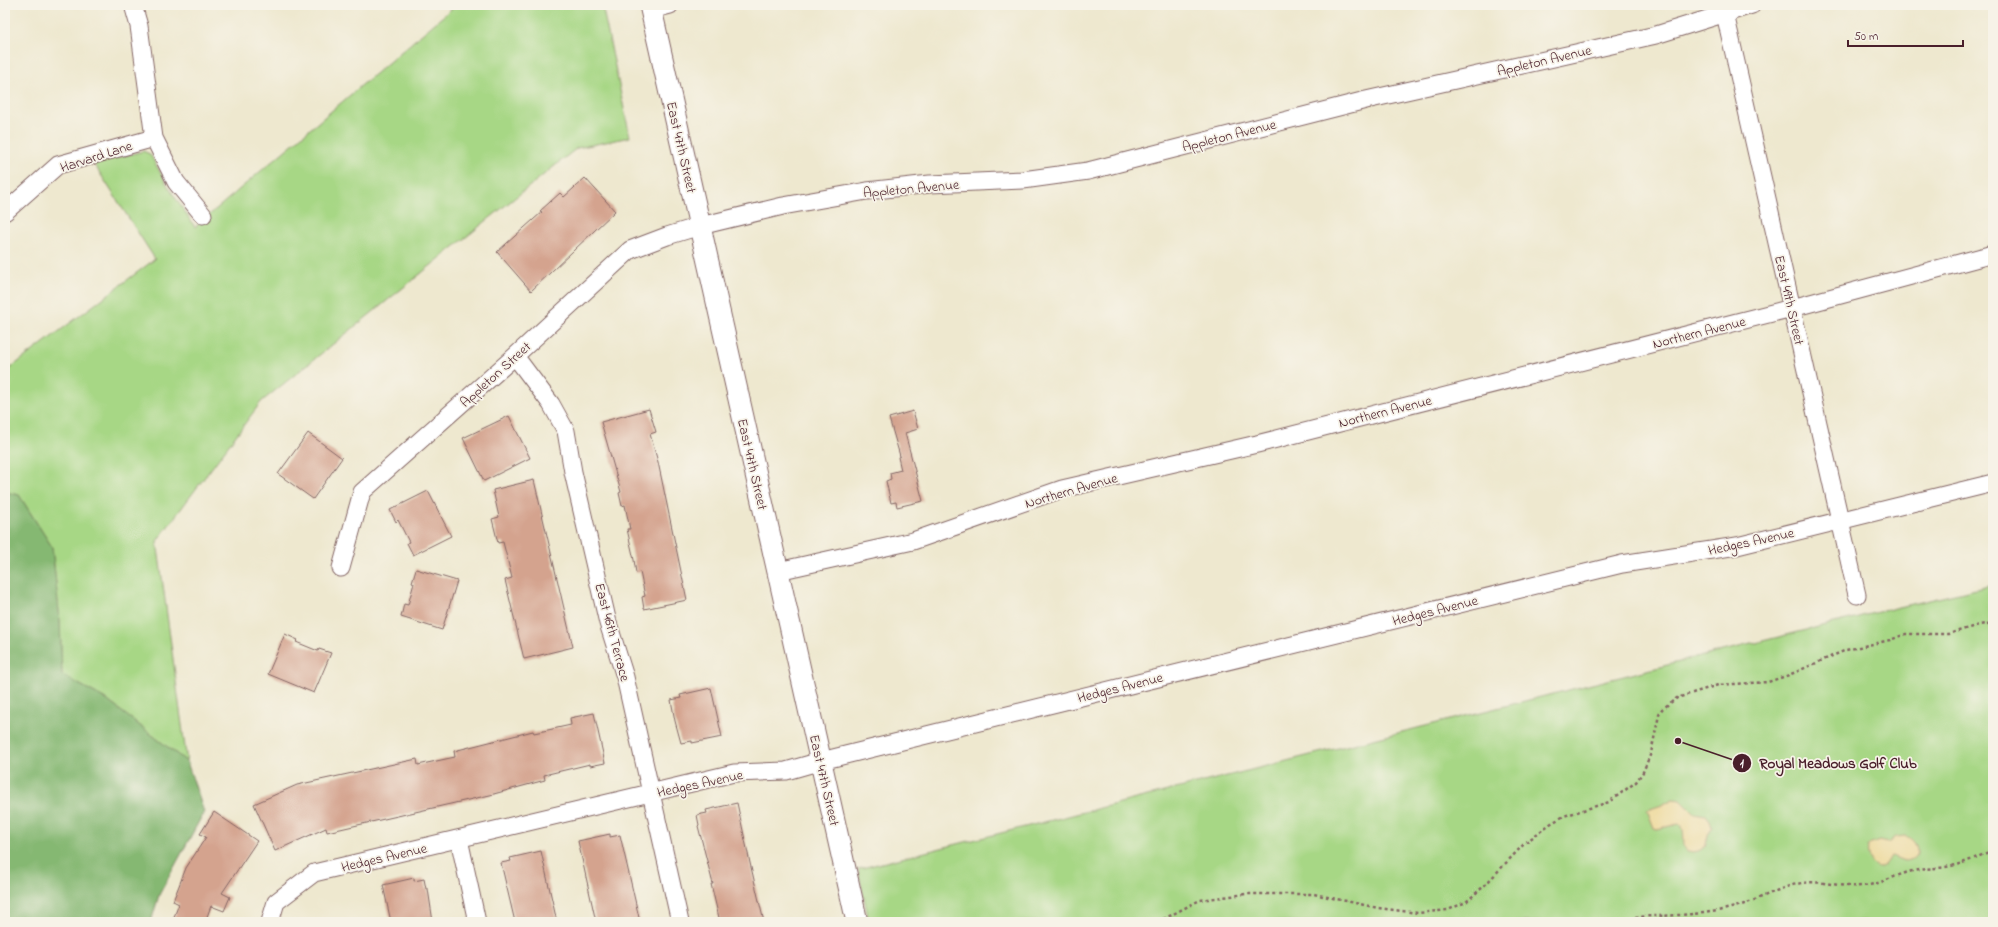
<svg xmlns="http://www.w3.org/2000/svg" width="1998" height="927" font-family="'Indie Flower',sans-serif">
<rect width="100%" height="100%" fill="#f7f3e8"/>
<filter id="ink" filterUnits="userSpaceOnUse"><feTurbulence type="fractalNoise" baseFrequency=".025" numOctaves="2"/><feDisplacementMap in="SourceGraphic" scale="8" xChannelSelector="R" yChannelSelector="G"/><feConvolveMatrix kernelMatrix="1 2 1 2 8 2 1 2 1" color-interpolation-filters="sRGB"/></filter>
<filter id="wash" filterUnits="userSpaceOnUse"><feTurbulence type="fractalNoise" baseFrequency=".012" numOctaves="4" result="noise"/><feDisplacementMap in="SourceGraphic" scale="16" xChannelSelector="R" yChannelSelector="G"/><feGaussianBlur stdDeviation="0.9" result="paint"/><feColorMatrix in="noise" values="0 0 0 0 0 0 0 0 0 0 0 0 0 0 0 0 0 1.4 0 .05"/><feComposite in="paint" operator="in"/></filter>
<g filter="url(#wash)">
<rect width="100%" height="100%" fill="#eee8cf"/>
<!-- green -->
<path fill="#a7d785" stroke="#787b58" d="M456,5H602L630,137L577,148L261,402L157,541L187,762L104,698L62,675L60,621L52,547L19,495L5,492V372L155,259L94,164L143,151L150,154L169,188L195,227Z
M1993,585V922H869L858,869L1870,614Z"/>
<!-- forest -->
<path fill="#85b872" stroke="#686c4e" d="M5,492L19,495L52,547L60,621L62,675L104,698L187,762L204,812L159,895L151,922H5Z"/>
<!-- sand -->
<path fill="#eeda9e" stroke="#9c7c64" d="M1673,799L1681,800L1694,813L1706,815L1710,820L1712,828L1708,835L1706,845C1702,851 1693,854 1686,850C1681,842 1687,830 1679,824L1657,829L1654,828L1647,810L1662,805Z
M1905,836C1916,839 1923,855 1910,860C1903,863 1897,857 1891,856C1889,859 1887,863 1885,865C1873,873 1864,854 1869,845L1879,841L1889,843L1896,837Z"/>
<g id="blocks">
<!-- building -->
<path fill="#d4a38e" d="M585,178L615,211L531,291L497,252L542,212L540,211L560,193L564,197Z
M649,409L656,432L650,434L658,462L687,600L644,609L642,597L645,596L640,572L636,573L634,560L627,529H630L625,505L622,506L619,493L621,492L601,422Z
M913,411L918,429L905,433L923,501L897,507L896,502L891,503L886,481L891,479L890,473L901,470L898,457L900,456L889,418Z
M509,416L530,458L484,481L463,438Z
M308,433L342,458L313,499L278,474Z
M534,480L573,647L524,659L505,580L512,578L503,542L498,543L492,519L499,517L493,490Z
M428,491L451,536L413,555L407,543L409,542L398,520L396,522L390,510Z
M416,569L457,581L442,630L401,617L404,604L408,605L414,583L412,582Z
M285,634L298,640L296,642L318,651L319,649L331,653L314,693L268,674Z
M711,688L722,737L692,743V741L681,743L675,721L671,700L681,698L680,695Z
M594,713L605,763L590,766V764L544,775L545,780L490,795L327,832L326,828L275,851L254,804L297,785L417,759L418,765L455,757L454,751L533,731L534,733L571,725L570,718Z
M737,803L750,863L764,922H720L711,884H713L698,826L699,825L697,815L707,813L706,810Z
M214,812L257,841L222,893L230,897L224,911L211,906L205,922H172L179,904L173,901L186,868L206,837L200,834Z
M610,834V837L620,835L640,922H596L578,841Z
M541,851L557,922H515L501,863L511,861L510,858Z
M414,878V881L424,879L426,889H428L433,922H391L383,885Z"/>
</g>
</g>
<g filter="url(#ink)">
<use href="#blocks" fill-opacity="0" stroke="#836564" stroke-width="1"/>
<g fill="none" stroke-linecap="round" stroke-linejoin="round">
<defs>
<path id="minor" d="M133,5L139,26L154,138L176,182L203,215
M1723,5L1857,595
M651,10L670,5
M5,212L58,165L154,138
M515,356L551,404L566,431L573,472L608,623L625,677L680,922
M341,568L362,492L515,356L630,250L667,236L700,226L783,206L867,191L930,184L1023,180L1088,171L1366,100L1656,35L1752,5
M778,571L913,541L1062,489L1257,444L1792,308L1993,254
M459,839L477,922
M270,922L276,902L314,873L734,773L786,771L821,761L1622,564L1737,546L1993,483"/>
<path id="major" d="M650,5L857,922"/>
</defs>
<!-- minor casing -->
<use href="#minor" stroke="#836564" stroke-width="19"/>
<!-- major casing -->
<use href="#major" stroke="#836564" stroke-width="23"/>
<!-- path -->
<path stroke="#836564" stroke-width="2.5" stroke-dasharray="3 3" stroke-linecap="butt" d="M1158,922L1200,900L1246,894H1314L1378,908L1418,913L1448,910L1466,902L1484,886L1525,843L1550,824L1564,816L1609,802L1636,782L1643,772L1651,753L1659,715L1662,709L1677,698L1718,685L1768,682L1789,675L1846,650L1890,640L1906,634H1948L1979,625L1993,623
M1632,922L1635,917C1668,915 1699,916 1731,908C1756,902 1778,887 1802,883C1823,880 1842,888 1862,886C1879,885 1893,876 1909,872C1923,868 1937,869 1951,866C1966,863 1979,856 1993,850"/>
<!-- minor -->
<use href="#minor" stroke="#fff" stroke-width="17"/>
<!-- major -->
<use href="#major" stroke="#fff" stroke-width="21"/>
</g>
</g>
<g text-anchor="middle" stroke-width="3.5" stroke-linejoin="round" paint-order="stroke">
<!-- street labels -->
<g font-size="14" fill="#4a1f2b" stroke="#f7f3e8">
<text transform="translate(1544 60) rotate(-13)" y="5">Appleton Avenue</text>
<text transform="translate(1229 135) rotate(-14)" y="5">Appleton Avenue</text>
<text transform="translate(682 147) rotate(77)" y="5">East 47th Street</text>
<text transform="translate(96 156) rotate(-18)" y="5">Harvard Lane</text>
<text transform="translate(911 188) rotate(-5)" y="5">Appleton Avenue</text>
<text transform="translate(1790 300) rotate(77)" y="5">East 49th Street</text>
<text transform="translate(1699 332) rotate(-14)" y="5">Northern Avenue</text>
<text transform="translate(495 374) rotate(-42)" y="5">Appleton Street</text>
<text transform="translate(1385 411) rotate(-14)" y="5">Northern Avenue</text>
<text transform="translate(753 464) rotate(77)" y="5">East 47th Street</text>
<text transform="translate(1071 490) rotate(-16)" y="5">Northern Avenue</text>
<text transform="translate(1751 541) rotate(-12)" y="5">Hedges Avenue</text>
<text transform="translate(1435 610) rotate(-14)" y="5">Hedges Avenue</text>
<text transform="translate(613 632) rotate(75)" y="5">East 46th Terrace</text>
<text transform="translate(1120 687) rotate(-14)" y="5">Hedges Avenue</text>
<text transform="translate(825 780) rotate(77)" y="5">East 47th Street</text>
<text transform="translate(700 783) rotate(-12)" y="5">Hedges Avenue</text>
<text transform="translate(384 857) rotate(-13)" y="5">Hedges Avenue</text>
</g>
</g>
<!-- callouts -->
<path fill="none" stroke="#4a1f2b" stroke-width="1.5" d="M1678 741L1742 763"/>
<g fill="#4a1f2b" stroke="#f7f3e8" stroke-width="1.5">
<circle cx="1678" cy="741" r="4"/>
<circle cx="1742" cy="763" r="10"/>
</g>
<g font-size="12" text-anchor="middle" font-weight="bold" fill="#fff">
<text x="1742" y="767">1</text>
</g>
<g font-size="15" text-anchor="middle" font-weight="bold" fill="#4a1f2b" stroke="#f7f3e8" stroke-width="3.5" stroke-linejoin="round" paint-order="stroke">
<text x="1838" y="768">Royal Meadows Golf Club</text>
</g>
<!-- margin -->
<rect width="1998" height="927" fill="none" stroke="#f7f3e8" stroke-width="20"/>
<!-- scale -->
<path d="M1848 40v6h115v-6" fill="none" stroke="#4a1f2b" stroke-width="2"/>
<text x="1854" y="40" font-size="12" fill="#4a1f2b" stroke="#f7f3e8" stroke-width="3" paint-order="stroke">50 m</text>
</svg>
